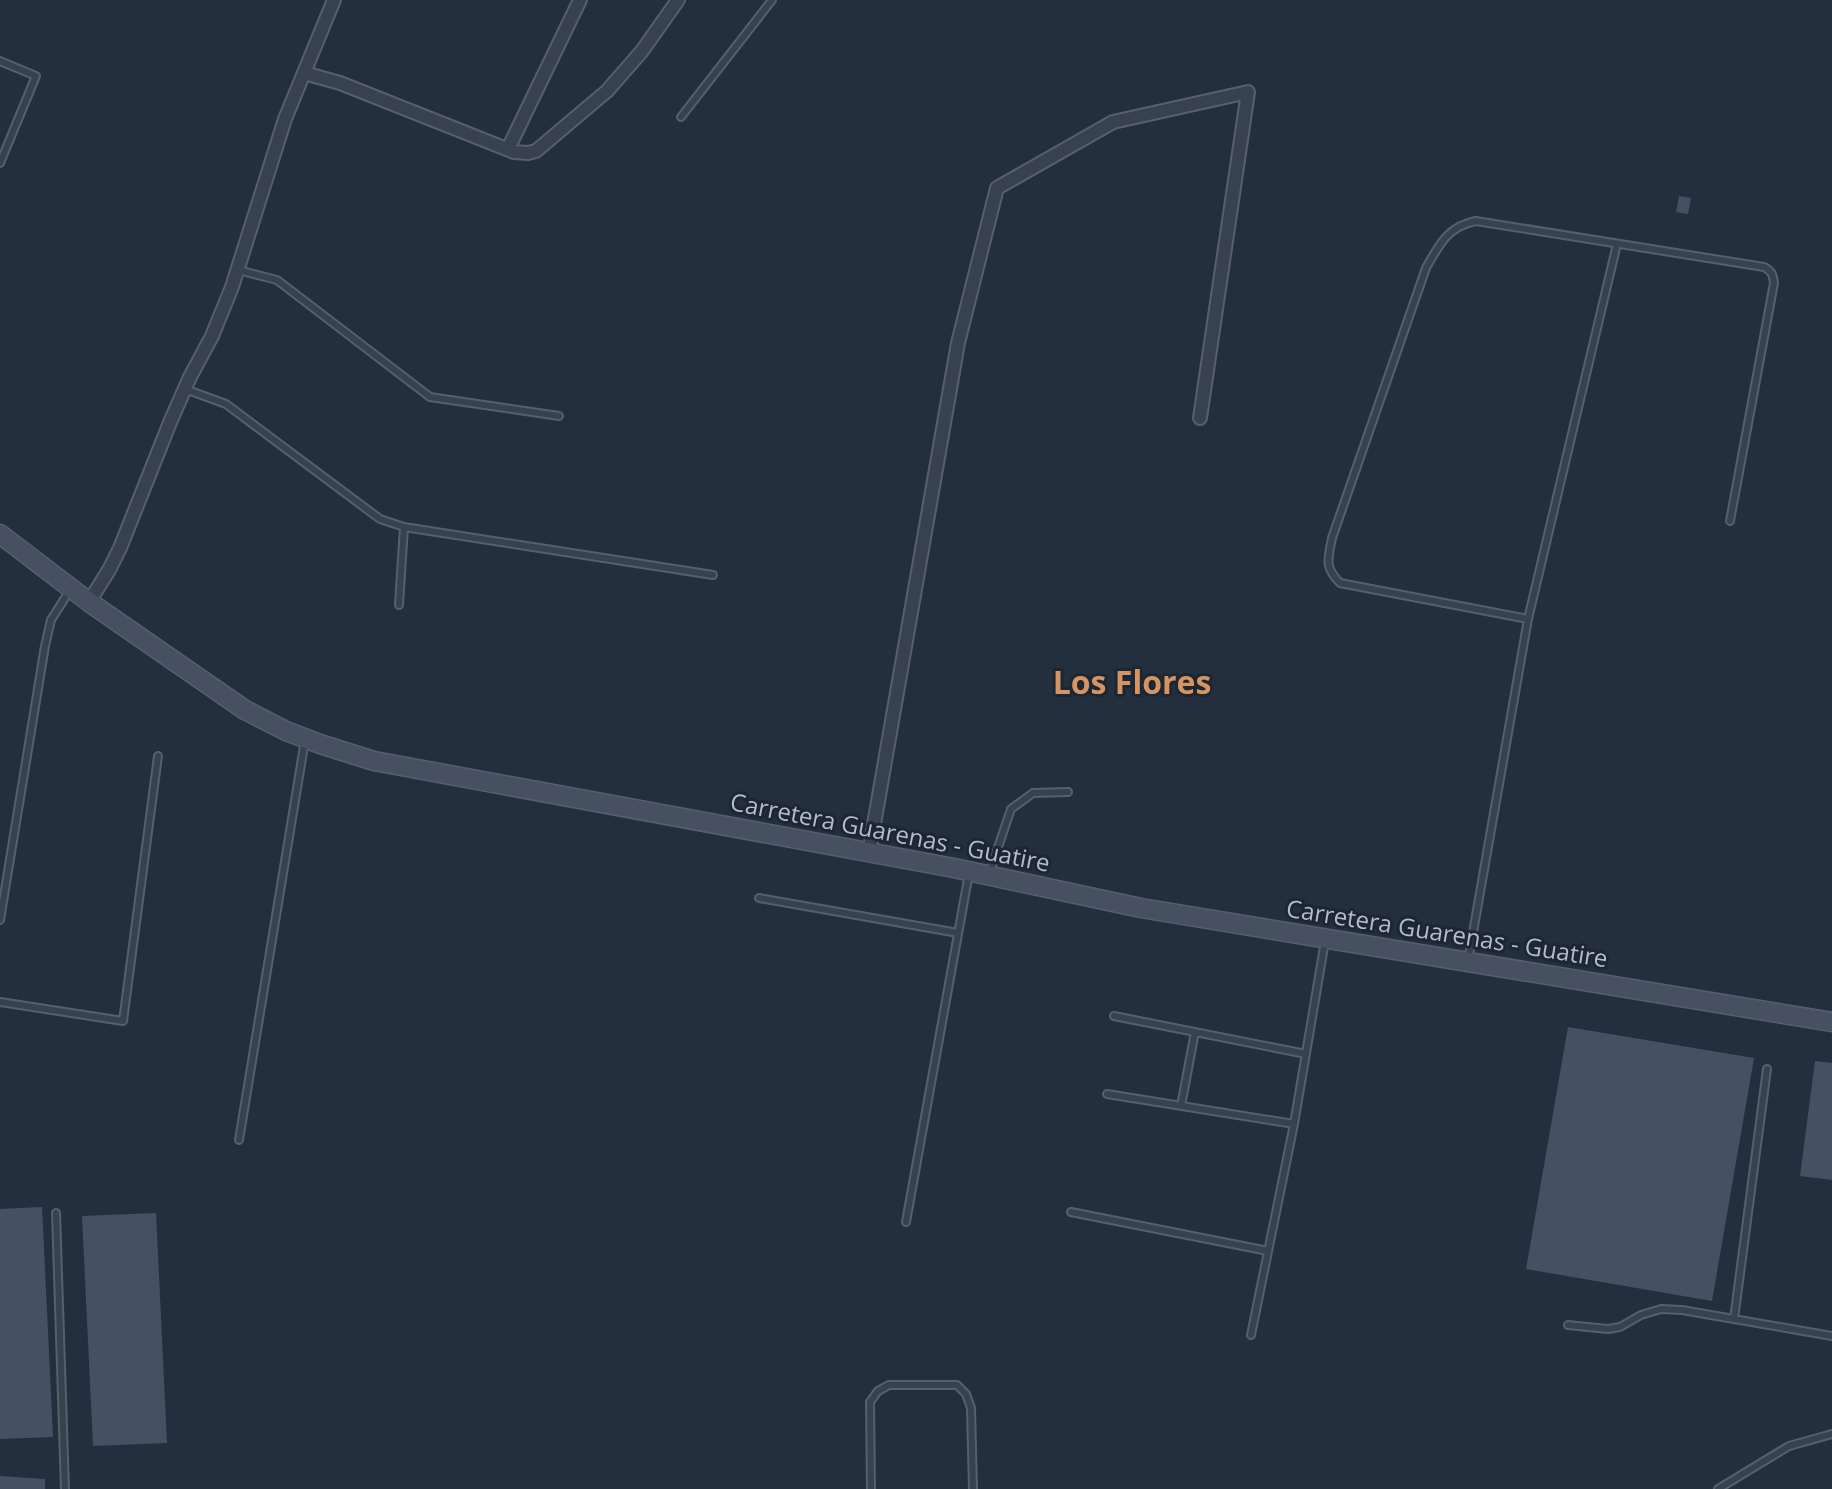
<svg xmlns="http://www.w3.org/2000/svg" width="1832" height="1489" font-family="'Open Sans',sans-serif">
<rect width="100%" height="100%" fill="#242f3e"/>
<!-- building -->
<path fill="#455162" d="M1679,196L1691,198L1688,214L1676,212Z
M1568,1027L1754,1058L1712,1301L1526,1269Z
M1815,1061L1832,1063V1180L1800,1176Z
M42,1207L53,1437L0,1439V1209Z
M156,1213L167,1443L93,1446L82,1216Z
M0,1476L45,1479V1489H0Z"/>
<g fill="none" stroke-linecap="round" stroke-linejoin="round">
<defs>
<path id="lane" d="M0,61L36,76L0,163
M681,117L772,0
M238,270L277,280L430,397L559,416
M185,389L226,404L380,519L404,527L713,575
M399,605L404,527
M1528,619L1340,583C1324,567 1328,559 1332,538L1426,268C1439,245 1448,226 1476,221L1764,267C1772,271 1773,275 1774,283L1730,521
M989,874L1011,809L1033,793L1068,792
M759,898L958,933
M0,920L45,646L51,620L70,590
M1468,961L1528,619L1617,244
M0,1002L123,1021L158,756
M1114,1016L1306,1054
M1107,1094L1294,1124
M1181,1106L1195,1032
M239,1140L305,740
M1071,1212L1268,1251
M56,1213L65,1489
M906,1222L969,873
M1734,1319L1767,1069
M1568,1325L1608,1329L1620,1327L1641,1315L1661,1309L1682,1310L1832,1336
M1251,1335L1294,1124L1325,941
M871,1489L870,1402L878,1391L889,1385H957L966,1394L971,1408L973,1489
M1718,1489L1789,1446L1832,1434"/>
<path id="street" d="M304,73L340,83L514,152L528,153L536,151L607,91L642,51L678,0
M508,149L580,0
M89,602L109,570L120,548L171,420L190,377L212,336L232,287L285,119L334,0
M869,853L958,343L997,188L1113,122L1248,92L1200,418"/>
<path id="secondary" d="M0,534L89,602L245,710L286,731L320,744L374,761L954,868L1141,908L1832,1022"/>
</defs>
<!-- lane casing -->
<use href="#lane" stroke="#565f6c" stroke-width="10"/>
<!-- street casing -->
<use href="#street" stroke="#565f6c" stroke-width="16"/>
<!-- secondary casing -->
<use href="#secondary" stroke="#565f6c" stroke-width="21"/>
<!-- lane -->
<use href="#lane" stroke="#38414e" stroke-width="6"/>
<!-- street -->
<use href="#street" stroke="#38414e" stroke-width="12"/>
<!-- secondary -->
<use href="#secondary" stroke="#465061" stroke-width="18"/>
</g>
<g text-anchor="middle" stroke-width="6" stroke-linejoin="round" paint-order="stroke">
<!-- street labels -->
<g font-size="24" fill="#b4bcc9" stroke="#1d2633">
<text transform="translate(890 833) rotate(11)" y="8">Carretera Guarenas - Guatire</text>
<text transform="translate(1447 934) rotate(9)" y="8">Carretera Guarenas - Guatire</text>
</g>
<!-- district labels -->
<g font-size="32" font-weight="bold" fill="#d59563" stroke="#1d2633">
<text x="1132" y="694">Los Flores</text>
</g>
</g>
</svg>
